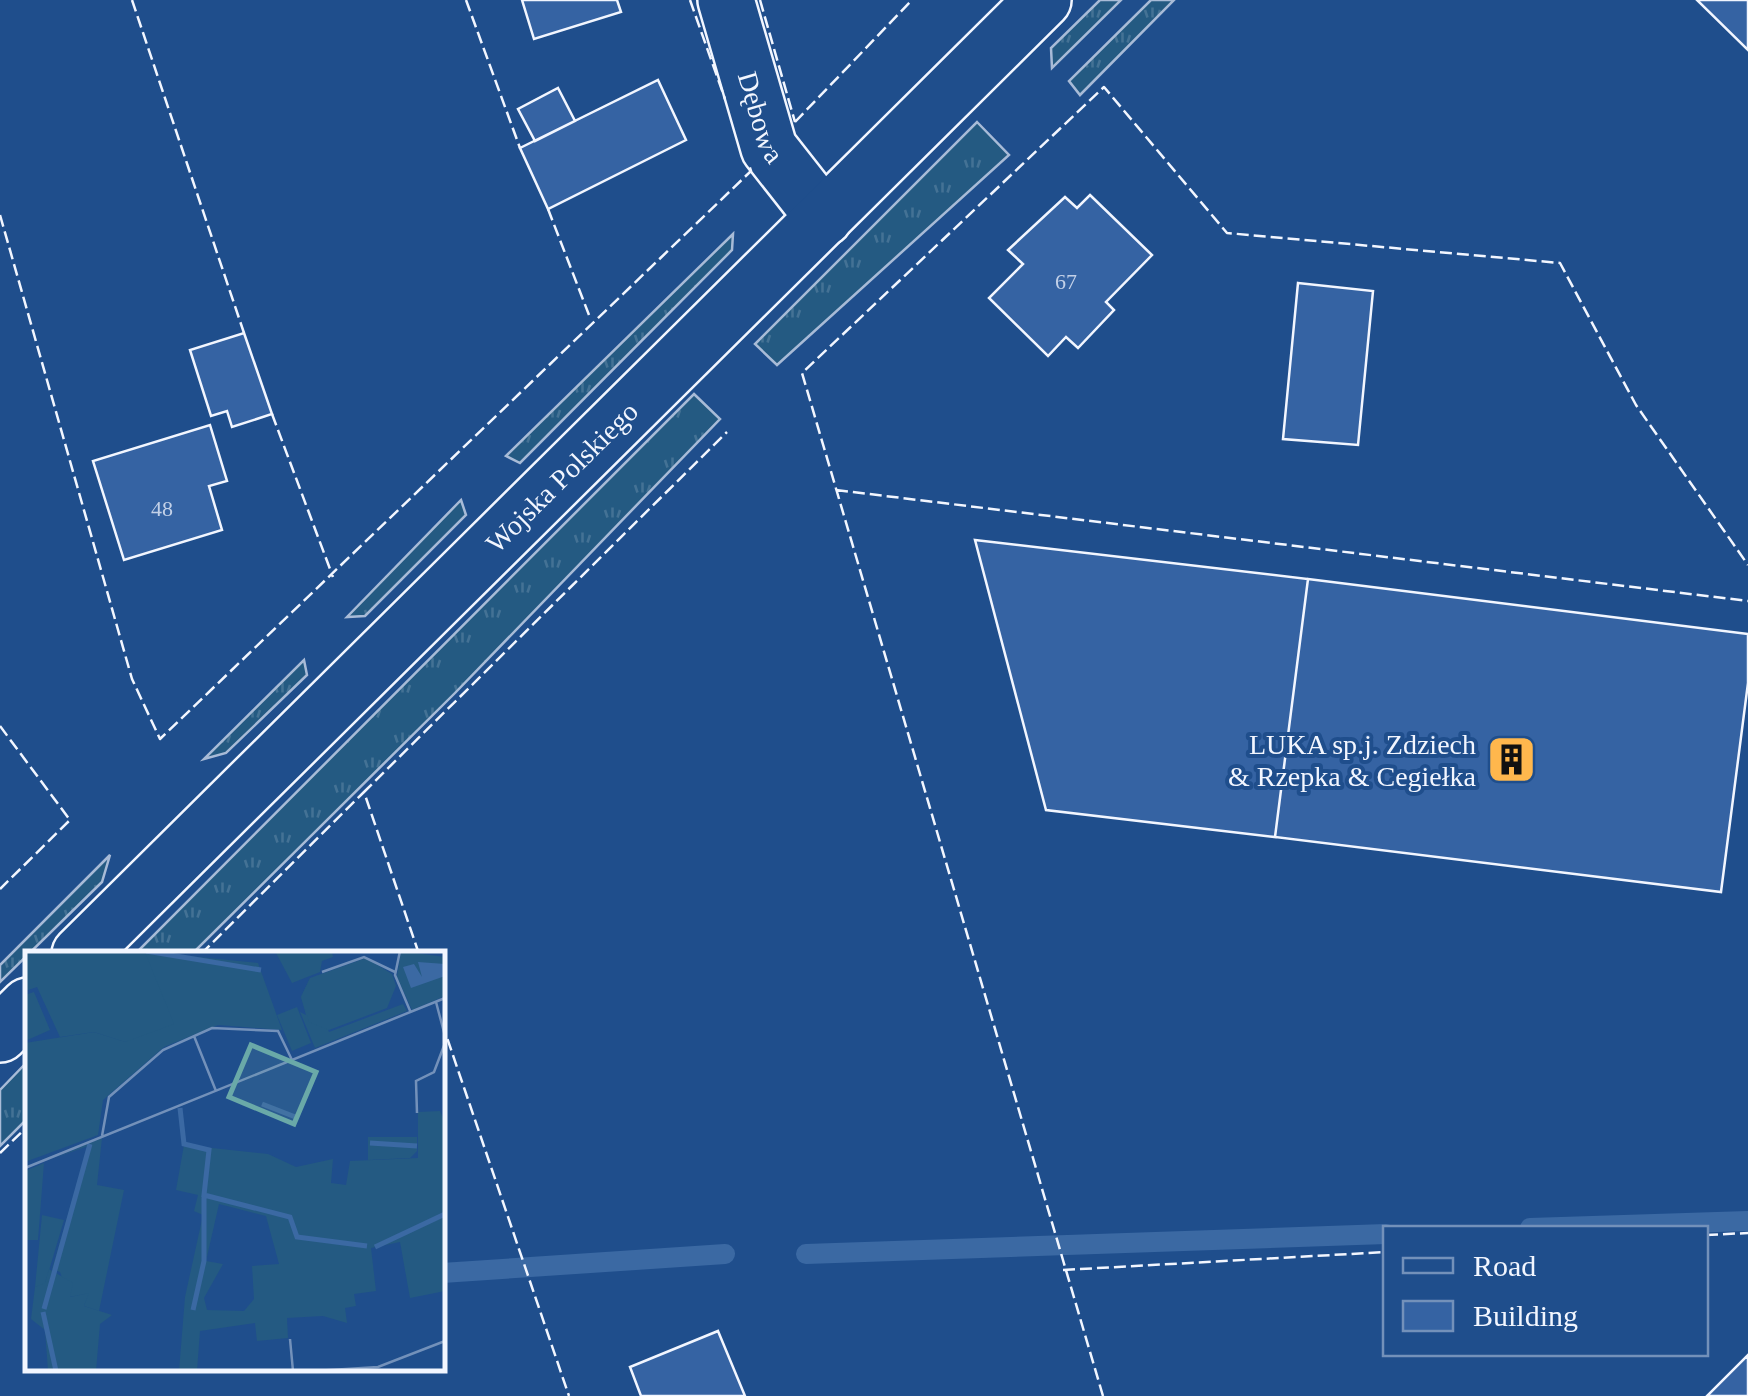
<svg xmlns="http://www.w3.org/2000/svg" width="1748" height="1396" font-family="'Times New Roman',serif">
<defs>
<pattern id="grass-tufts" width="24" height="20" patternUnits="userSpaceOnUse" patternTransform="scale(2.5)"><rect width="24" height="20" fill="#245a82"/><path d="M3 7l-1-3M5 7V3M7 7l1-3M15 17l-1-3M17 17v-4M19 17l1-3" fill="none" stroke="#447295"/></pattern>
</defs>
<rect width="100%" height="100%" fill="#1f4e8c"/>
<!-- grass -->
<path fill="url(#grass-tufts)" stroke="#a8bbd7" stroke-width="2.5" d="M1100,0H1121L1052,68L1051,48Z
M1151,0H1174L1080,95L1069,81Z
M977,122L1009,155L777,365L755,344Z
M733,234L732,250L520,463L506,456Z
M694,394L720,419L455,693L193,953H136Z
M461,500L466,515L365,616L347,617Z
M304,660L307,675L226,753L204,759Z
M110,855L102,882L0,982V965Z
M27,1062V1119L0,1146V1090Z"/>
<g fill="none" stroke-linecap="round" stroke-linejoin="round">
<!-- stream -->
<path stroke="#3b69a3" stroke-width="20" d="M1530,1228L1748,1221
M806,1254L1386,1234
M442,1273L725,1254"/>
</g>
<!-- building -->
<path fill="#3563a3" stroke="#f2f6ff" stroke-width="2.5" d="M522,0H617L621,12L534,39Z
M1697,0H1748V50Z
M658,80L686,140L548,209L520,148Z
M558,88L575,121L535,141L518,109Z
M1090,195L1152,255L1106,302L1114,310L1078,348L1066,337L1048,356L989,298L1023,264L1008,250L1065,197L1077,208Z
M1298,283L1373,291L1358,445L1283,439Z
M244,333L272,414L232,427L227,411L211,416L190,350Z
M210,425L227,481L209,486L222,530L124,560L93,461Z
M975,540L1308,579L1275,837L1046,810Z
M1308,579L1748,634V683L1721,892L1275,837Z
M718,1331L745,1396H641L630,1367Z
M1748,1355V1396H1707Z"/>
<g fill="none" stroke-linecap="round" stroke-linejoin="round">
<defs>
<g id="minor">
<path id="s1" d="M726,0L769,148L824,218"/>
<path id="s2" d="M80,954L1043,0"/>
<path d="M0,1034L28,1006"/>
</g>
</defs>
<!-- minor casing -->
<use href="#minor" stroke="#f2f6ff" stroke-width="60"/>
<!-- minor -->
<use href="#minor" stroke="#1f4e8c" stroke-width="55"/>
<!-- fence -->
<path stroke="#f2f6ff" stroke-width="2.5" stroke-dasharray="12 5" stroke-linecap="butt" d="M132,0L244,333
M466,0L520,148
M690,0L725,99
M760,0L795,122
M795,122L912,0
M548,209L589,315
M0,215L132,679L160,739L751,171L749,165
M272,414L333,577
M836,490L1748,601
M0,726L70,820L0,889
M201,954L364,792
M419,954L364,792L727,432
M442,1023L569,1396
M0,1153L28,1126
M1706,1235L1748,1233
M1063,1270L1386,1252
M1103,1396L802,373L1104,87L1227,233L1560,263L1636,405L1748,565"/>
</g>
<!-- icons -->
<defs>
<symbol id="building-square" viewBox="-11 -11 22 22"><rect x="-9" y="-9" width="18" height="18" rx="4" fill="#ffb74d" stroke="#1f4e8c"/><path d="M-4-6H4V6H1V3H-1V6H-4ZM-2.5-4.3h1.7v1.8h-1.7ZM.8-4.3h1.7v1.8H.8ZM-2.5-1h1.7V.8h-1.7ZM.8-1h1.7V.8H.8Z" fill="#111"/></symbol>
</defs>
<g fill-rule="evenodd">
<use href="#building-square" x="1484" y="732" width="55" height="55"/>
</g>
<g text-anchor="middle" stroke-width="8" stroke-linejoin="round" paint-order="stroke">
<!-- number labels -->
<g font-size="22" fill="#c3d1e8">
<text x="1066" y="289">67</text>
<text x="162" y="516">48</text>
</g>
<!-- street labels -->
<g font-size="28" fill="#f2f6ff" stroke="#1f4e8c">
<text dy="10" stroke="none"><textPath href="#s1" startOffset="122">Dębowa</textPath></text>
<text dy="10" stroke="none"><textPath href="#s2" startOffset="678">Wojska Polskiego</textPath></text>
</g>
<!-- poi labels -->
<g font-size="28" fill="#f2f6ff" stroke="#1f4e8c" text-anchor="end">
<text x="1476" y="754">LUKA sp.j. Zdziech<tspan x="1476" dy="32">&amp; Rzepka &amp; Cegiełka</tspan></text>
</g>
</g>
<!-- overview -->
<g transform="translate(25 951)">
<rect width="420" height="420" fill="#1f4e8c"/>
<path d="M376,0L420,6V45L387,59L372,26ZM415,160L420,171V340L385,347L375,291L346,297L351,340L329,343L331,355L320,357L322,372L298,365L262,367L263,387L232,390L230,372L175,380L172,420H154L160,346L178,264L169,260L173,244L151,239L159,194L243,203L271,216L308,208L306,232L321,234L325,210L393,207V161ZM194,253L241,265L254,313L227,315L229,348L219,360L182,359L179,347L198,313L181,310ZM343,186H392V200L385,207L343,209ZM77,187L72,234L99,239L74,360L59,355L63,343L44,346L35,321L27,318L63,195L30,207ZM17,264L39,269L20,333L10,336Z" fill="#245a82" fill-rule="evenodd"/>
<path d="M114,0L233,12L257,79L193,74L139,96L78,149L73,184L0,211V92L69,81L101,91L121,2ZM250,0H307L308,6L297,10L295,21L267,32ZM285,27L304,81L378,53L382,60L290,97L275,61L281,64L276,46ZM19,212L13,289H0V220ZM24,318L48,332L45,346L64,342L59,355L87,364L75,373L71,420H23L20,379L6,368L10,336L20,332Z" fill="#245a82"/>
<path d="M0,0L120,1L149,73L100,91L69,81L35,86L12,36L0,40ZM341,7L367,23L371,35L362,57L304,79L284,71L276,46L285,27ZM9,41L25,79L0,90V44ZM272,56L286,92L267,100L252,64Z" fill="#245a82"/>
<path d="M393,11L420,13V25L386,37L378,16L389,13L397,26Z" fill="#3b69a3"/>
<path fill="none" stroke="#3b69a3" stroke-width="5" d="M121,0L236,19M237,153L273,167M155,157L159,193L184,199L179,244L265,266L272,286L342,295M345,192L392,195M350,296L420,263M19,358L65,193M168,359L179,310V246M18,361L31,420"/>
<path fill="none" stroke="#7391ba" stroke-width="2.5" d="M375,0L370,24L386,62M297,21L339,6L370,21M411,51L420,85M169,85L191,140M392,162L391,130L409,121L420,92M77,185L84,146L138,99L187,77L253,80L267,109M0,217L420,47M265,388L268,420M289,420L353,416L420,390"/>
<path fill="#6aa9a8" fill-opacity="0.15" stroke="#6aa9a8" stroke-width="5" d="M226,94L291,121L269,173L204,146Z"/>
<rect width="420" height="420" fill="none" stroke="#f2f6ff" stroke-width="5"/>
</g>
<!-- legend -->
<rect x="1383" y="1226" width="325" height="130" fill="#1f4e8c" stroke="#7391ba" stroke-width="2.5"/>
<rect x="1403" y="1258" width="50" height="15" fill="#1f4e8c" stroke="#7391ba" stroke-width="2.5"/>
<text x="1473" y="1276" font-size="30" fill="#f2f6ff">Road</text>
<rect x="1403" y="1301" width="50" height="30" fill="#3563a3" stroke="#7391ba" stroke-width="2.5"/>
<text x="1473" y="1326" font-size="30" fill="#f2f6ff">Building</text>
</svg>
